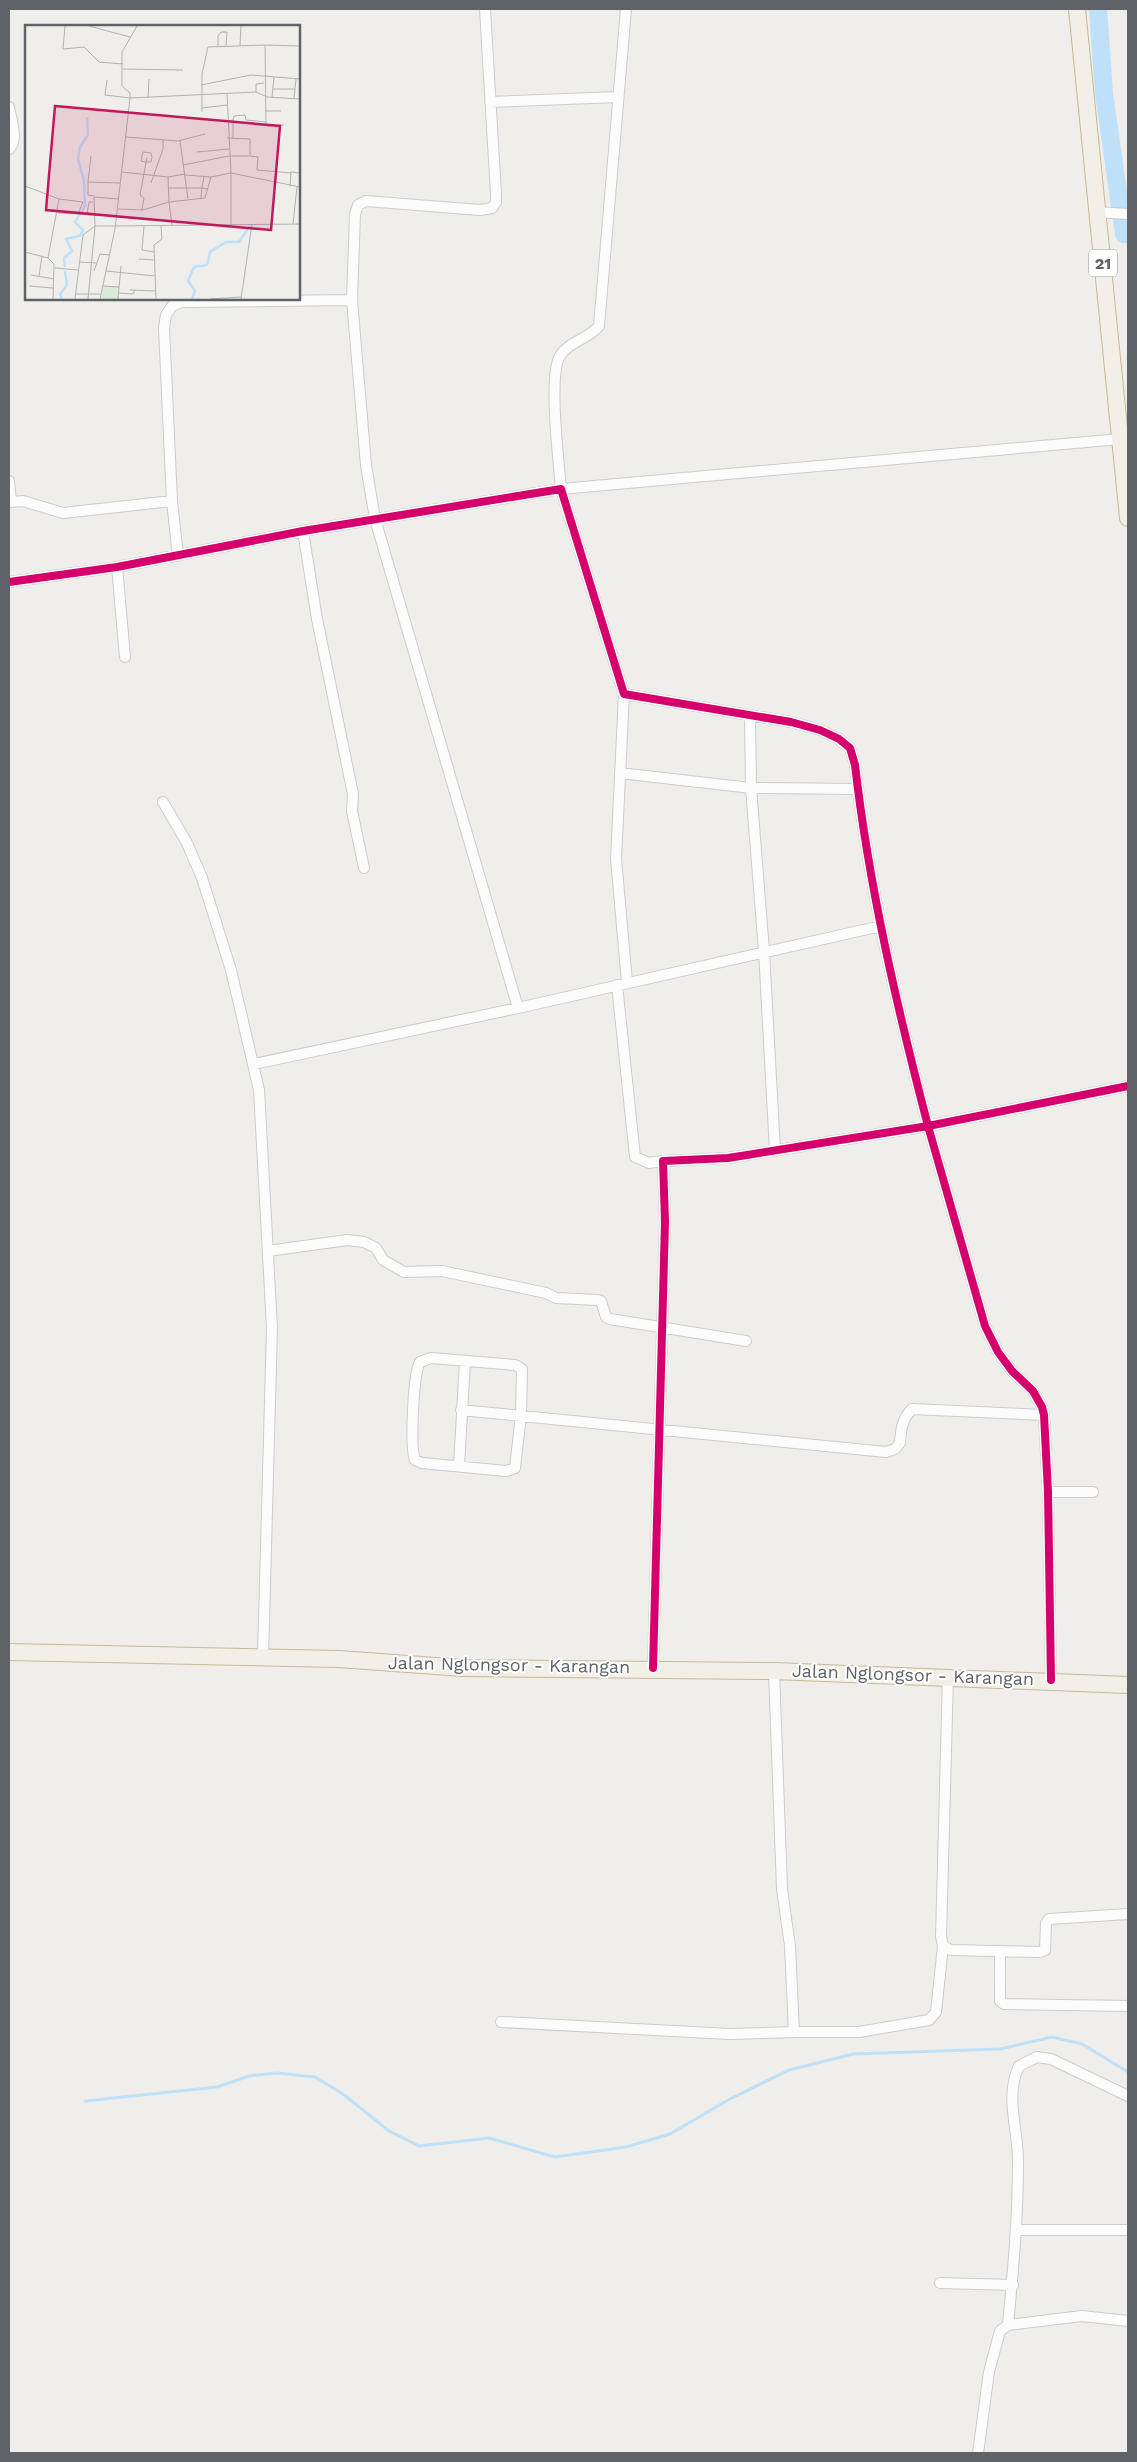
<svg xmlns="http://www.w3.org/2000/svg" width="1137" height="2462" font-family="'Work Sans',sans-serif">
<rect width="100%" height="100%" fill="#efeeea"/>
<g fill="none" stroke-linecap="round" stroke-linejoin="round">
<!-- stream -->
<path stroke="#bfe0f9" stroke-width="3" d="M85,2101L217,2087L249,2076L277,2073L315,2077L343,2094L389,2131L419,2146L489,2138L555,2157L626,2147L670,2134L728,2100L789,2070L853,2054L1000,2049L1052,2037L1082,2044L1128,2072"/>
<!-- river -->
<path stroke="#bfe0f9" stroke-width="18" d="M1098,9L1104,93L1124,234H1128"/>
<defs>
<path id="minor" d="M626,9L599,326C589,339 569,341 560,356C548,375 559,463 561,489L1120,439
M490,102L618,97
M9,107C11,119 19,141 9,149
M1098,212L1128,214
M352,300L366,465L375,519L518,1008
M9,481L11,502
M9,502L23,501L63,513L172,501
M303,531L317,619L353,794L352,811L364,868
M178,556L172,501L164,328L166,315L172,306L182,302L352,300L355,214L358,205L366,201L480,210L492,208L496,202V194L485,9
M117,567L125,657
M9,582L117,567L303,531L561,489L624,694L791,722L820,730L839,739L850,748L855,765C869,887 897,1007 928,1126L1128,1086
M624,694L616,859L627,982
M620,773L751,788L750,716
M163,802L187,843L202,878L231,970L259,1090L272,1328L263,1657
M617,985L635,1157L649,1163L663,1161
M254,1064L518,1008L881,926
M775,1151L764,951L751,788L858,789
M268,1251L347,1240L364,1242L376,1248L383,1260L404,1272L442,1271L546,1293L556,1298L598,1300L601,1301L606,1317L610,1319L746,1341
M431,1358L515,1365L522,1369L521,1415L515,1468L506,1471L422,1463L415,1460C410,1448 413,1372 420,1362Z
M461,1410L886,1452L895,1449L900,1443C901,1429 902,1419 912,1409L1044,1415
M459,1466L465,1361
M1048,1492H1093
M653,1668L665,1222L663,1161L728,1158L928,1126L985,1326L998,1352L1012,1371L1033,1391L1042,1407L1044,1415L1048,1492L1051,1680
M948,1677L941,1936L943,1946L951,1950L1040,1952L1045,1950L1046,1923L1049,1919L1128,1914
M1000,1951V2001L1004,2004L1128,2006
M501,2022L730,2034L794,2032L790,1946L782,1889L774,1671
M794,2032H859L929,2020L936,2012L943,1946
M1017,2230H1128
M940,2283L1013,2285
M1008,2325C1013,2271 1018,2218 1018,2164C1019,2131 1004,2097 1019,2066L1037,2057L1051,2059L1128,2096
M978,2453L989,2372L1000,2331L1008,2325L1082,2316L1128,2321"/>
<path id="trunk" d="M1077,9L1128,518
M9,1652L339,1659L463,1668L774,1671L1128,1685"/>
</defs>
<!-- minor casing -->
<use href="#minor" stroke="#cbcccc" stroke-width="12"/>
<!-- trunk casing -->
<use href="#trunk" stroke="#c8b996" stroke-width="18"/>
<!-- minor -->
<use href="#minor" stroke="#fdfcfc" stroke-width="10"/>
<!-- trunk -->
<use href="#trunk" stroke="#f2f0e6" stroke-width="16"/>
<defs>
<path id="cycleway" d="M9,582L117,567L303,531L561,489L624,694L791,722L820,730L839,739L850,748L855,765C869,887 897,1007 928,1126L1128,1086
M653,1668L665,1222L663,1161L728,1158L928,1126L985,1326L998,1352L1012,1371L1033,1391L1042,1407L1044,1415L1048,1492L1051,1680"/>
</defs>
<!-- cycleway casing -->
<use href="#cycleway" stroke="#fff" stroke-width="11"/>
<!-- cycleway -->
<use href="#cycleway" stroke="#d6006c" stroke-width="8"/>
</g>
<g text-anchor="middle" stroke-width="4" stroke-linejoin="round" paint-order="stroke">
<!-- shield labels -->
<rect fill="#fff" stroke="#8f9295" stroke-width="1" x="1089" y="249.5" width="28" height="27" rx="4"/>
<g font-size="16" font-weight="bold" fill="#5f6368">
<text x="1103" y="269">21</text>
</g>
<!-- street labels -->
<g font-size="18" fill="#5f6368" stroke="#fff">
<text transform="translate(509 1665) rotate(1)" y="6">Jalan Nglongsor - Karangan</text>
<text transform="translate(913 1675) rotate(2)" y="6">Jalan Nglongsor - Karangan</text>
</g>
</g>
<!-- overview -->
<g transform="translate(25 25)">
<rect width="275" height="275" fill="#efeeea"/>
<path d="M78,261L94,262L92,274H76Z" fill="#d8ebd6"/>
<path fill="none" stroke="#bfe0f9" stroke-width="2.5" d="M182,240L185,227L201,217H214L224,202H228M40,242L39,233L47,226L41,214L55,211L58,205L50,197L60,181L59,156L53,134L55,122L63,110L62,92M37,274L35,269L42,260L40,246M167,274L170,266L163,256L169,242L182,240"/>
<path fill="none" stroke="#b1b2b2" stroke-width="1" d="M40,1L38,24L59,22L74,37L98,39M64,1L105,12M215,20L216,1M240,20L275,21M193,21V11L196,7H202L201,21M98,44L158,45M239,51L275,54M82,55L80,70L105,73L231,67L242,72L275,74M176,60L226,50L239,51M248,64H270M231,67V59L239,58M247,72L249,52M123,73L124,54M269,73L271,54M177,83L202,80M240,86H256M177,87V49L183,22L240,20L241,97L221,95L220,90L209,91L208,95L201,96M241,97L242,101L259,100M101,112L153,116L180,109M202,113L225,114V131L233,132L232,145L266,148M208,113V95M155,116L163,174M172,127L204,124M66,131L63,157L95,158M117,131L116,136L121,137H126L127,132M117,131L118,127L126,128L127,132M158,140L204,131H224M160,150L186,152M179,151L177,163L183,164M143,152L160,149M63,157V170L69,171M126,158L138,124V115M0,161L34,174L23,233M265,161L266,147L275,148M143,163H177L176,173M34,174L58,177L53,189M93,184L118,185L144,177L143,152L97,147M117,185L119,173L115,170L122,132M33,188L91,191M62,189L64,177H68M268,199L272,162M147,200L144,177L180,173L186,152L206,148L202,68M206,200V148L275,162M91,201L275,199M119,201L117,225L129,227M0,227L23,233L29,239L28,274M114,234L130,235M54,237L72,238M30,243L53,245M69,246L75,229L85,230M81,246L130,251M6,250L29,254M14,251L17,231M4,261L28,263M78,261L94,262M105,265L131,266M93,268L108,269L110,265M50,269H76M50,274L58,210L70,201H90M63,274L70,201L69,172L93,174M75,274L90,204L105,73V68L97,61V27L112,1M93,274L96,241M131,274L129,220L137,214L136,201M185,274L216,272M216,274L227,199"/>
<path fill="#c2185b" fill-opacity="0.15" stroke="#c2185b" stroke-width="2.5" d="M30,81L255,101L246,205L21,185Z"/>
<rect width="275" height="275" fill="none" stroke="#5f6368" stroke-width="2.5"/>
</g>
<!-- border -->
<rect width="1137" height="2462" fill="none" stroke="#5f6368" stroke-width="20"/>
</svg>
